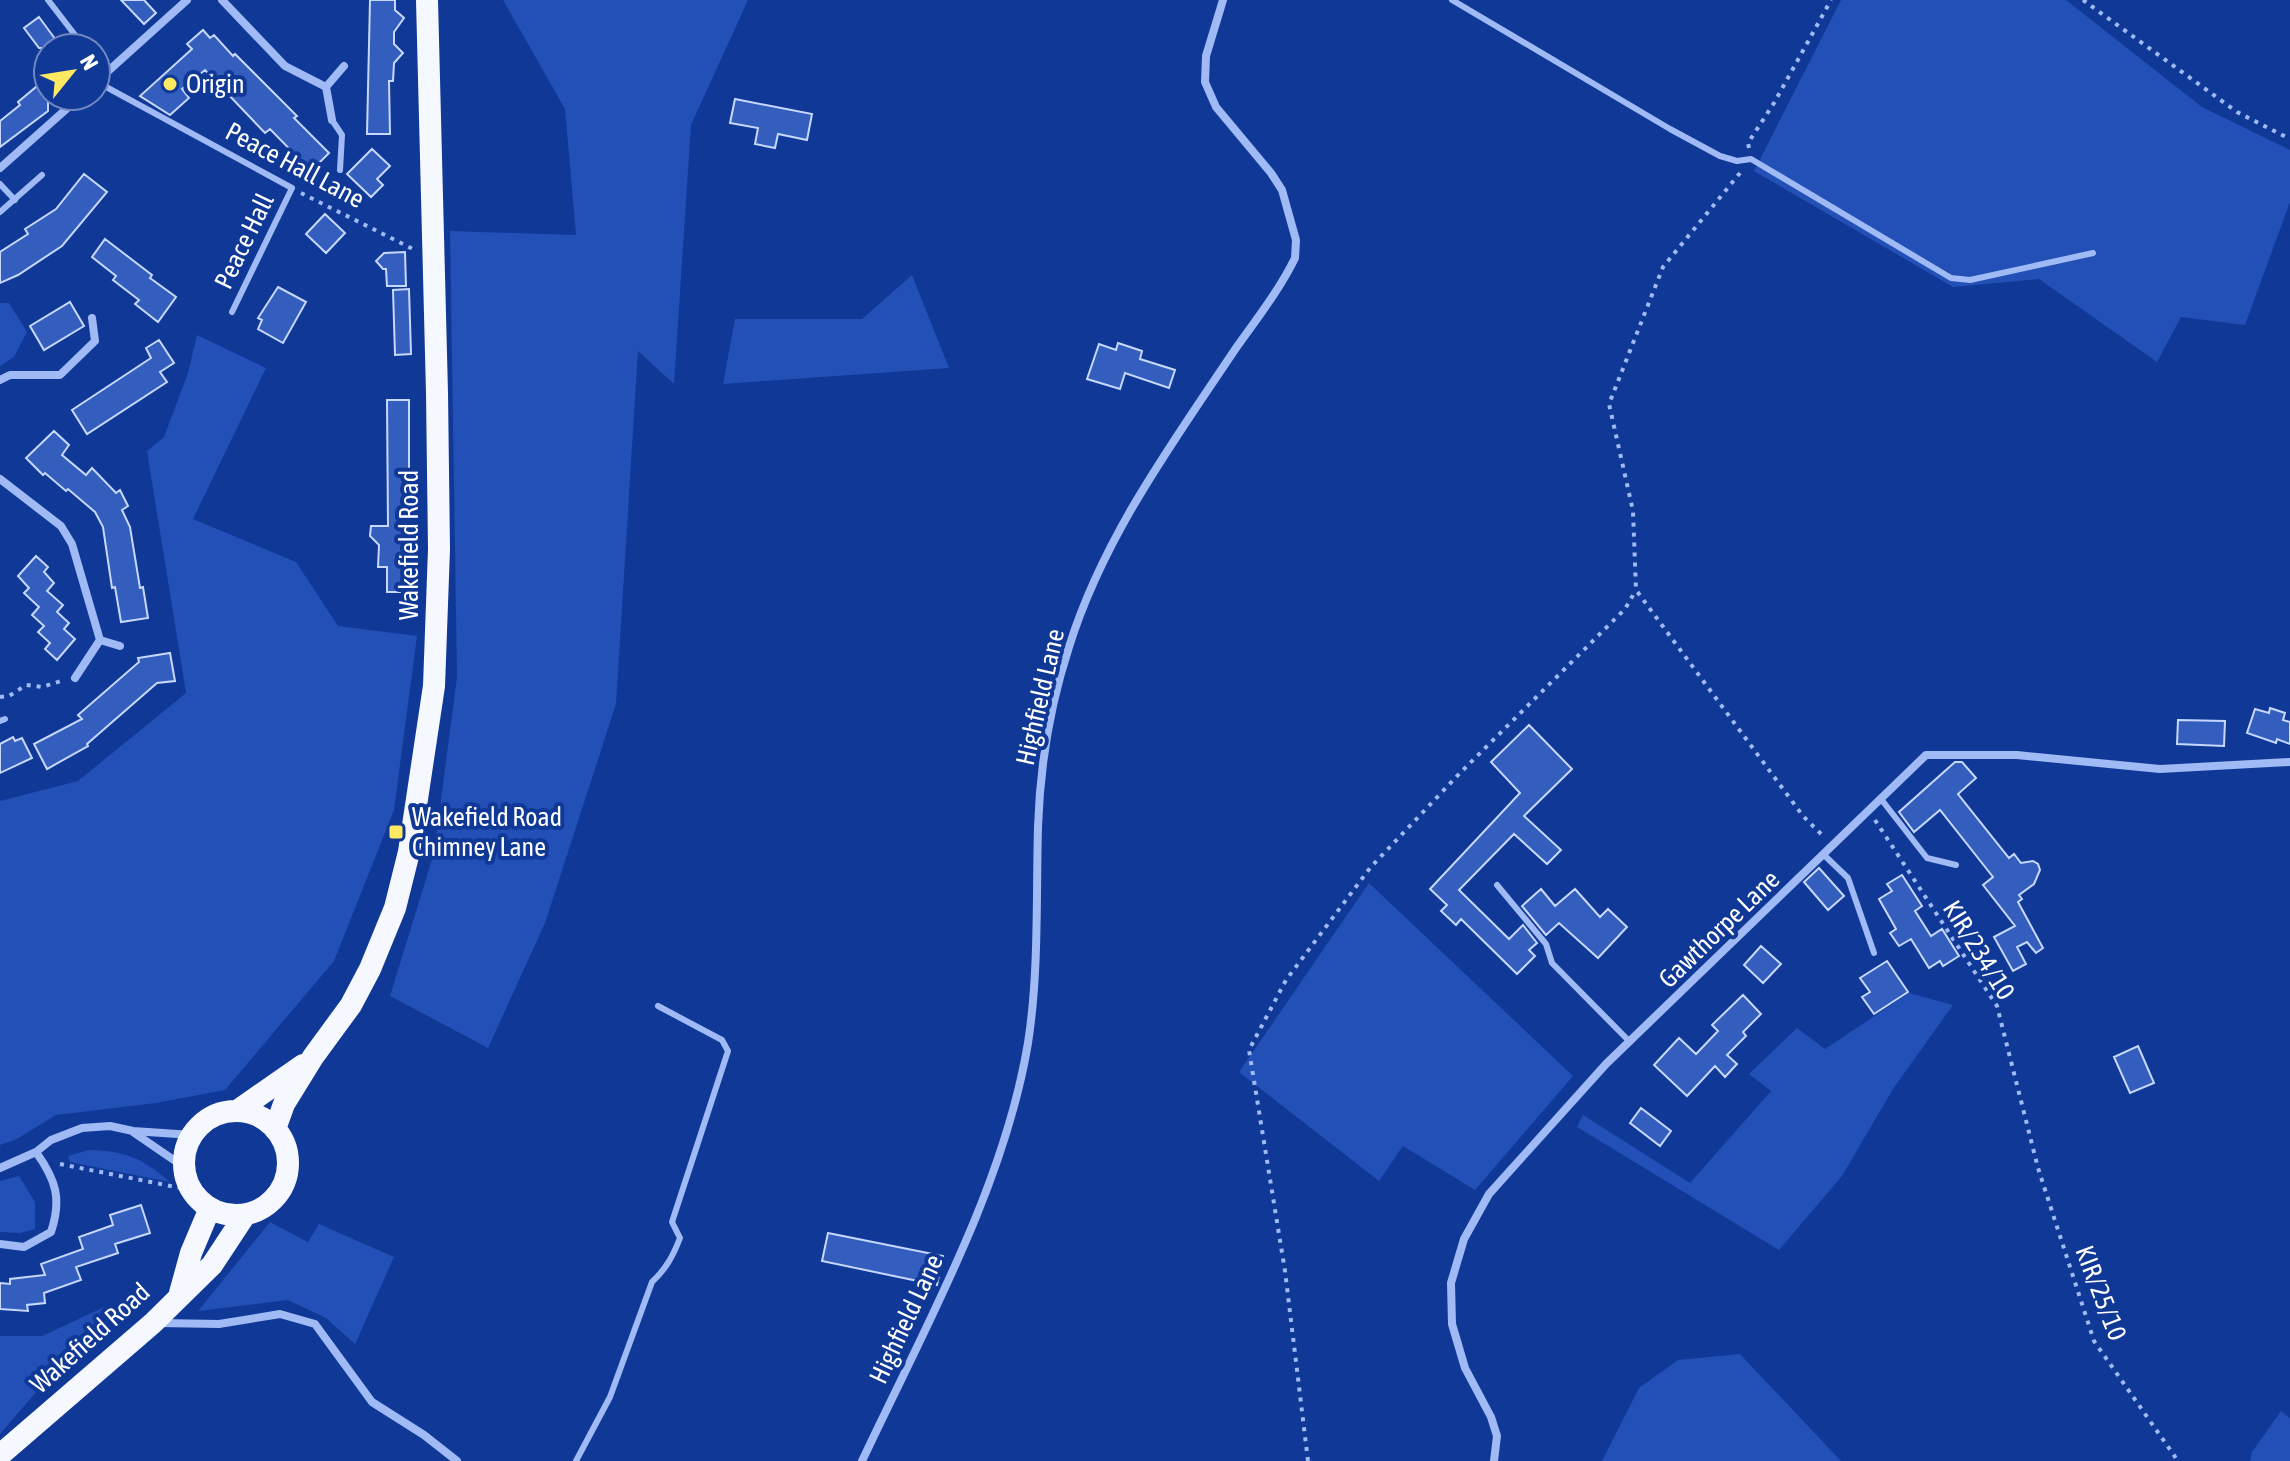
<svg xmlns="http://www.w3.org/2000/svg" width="2290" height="1461" font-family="'Asap Condensed',sans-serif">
<rect width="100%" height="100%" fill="#103896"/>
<!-- green -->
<path fill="#2250b6" d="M503,0H748L691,125L674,384L638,351L616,704L545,923L488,1048L390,996L434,853L457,677L450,231L576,235L565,109Z
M1841,0H2066L2202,107L2290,150V202L2245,325L2181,317L2157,362L2039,279L1953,287L1754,171Z
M912,275L949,368L723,384L735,319H862Z
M0,303H9L27,332L14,357L0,366Z
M197,335L266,368L193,519L296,562L338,626L417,636L394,810L334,961L225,1090L156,1103L56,1115L17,1139L0,1145V801L78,781L186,693L147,451L164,437L188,373Z
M1369,883L1573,1076L1475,1190L1403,1146L1379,1181L1239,1072Z
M1909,993L1953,1005L1893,1089L1842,1176L1779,1250L1577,1127L1583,1115L1690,1183L1771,1091L1749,1074L1797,1028L1825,1049Z
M89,1150C126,1151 142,1158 170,1182L70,1162L68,1156Z
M19,1176L35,1202V1229L20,1233L0,1232V1181Z
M270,1222L308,1242L319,1224L394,1257L355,1344L326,1318L288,1300L198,1311Z
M113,1303L0,1434V1336H42Z
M1740,1354L1841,1461H1602L1639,1388L1678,1360Z
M2281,1411L2290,1418V1461H2250L2252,1452Z"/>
<!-- building -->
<path fill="#345ebd" stroke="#c7d8fe" stroke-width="2" d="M121,0H144L156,13L144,24Z
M370,0H395V10L404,18L394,32V44L403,53L394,63L393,81H389L390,134H367Z
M39,17L50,32L62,48H39L24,28Z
M203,30L210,38L214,35L233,56L235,54L297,116L294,118L329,153L311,171L270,129L265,133L205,70L182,89L189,98L170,115L140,96L192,49L187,44Z
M48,77V111L0,147V121L20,105L18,102Z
M735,99L812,114L807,140L778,134L775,148L755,144L758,128L730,123Z
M372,149L390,166L377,179L383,185L371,197L347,174Z
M84,174L107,192L62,246L18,275L0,283V252L28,234L25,229L56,209Z
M325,214L345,233L326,253L306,234Z
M105,239L152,275L150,278L176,297L158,322L135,304L139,300L113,280L116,276L92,257Z
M405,252L406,286H387L386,269H383L376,261L384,253Z
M278,287L306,302L283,343L258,329L262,320L258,318Z
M409,289L411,354L395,355L393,290Z
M70,302L84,326L44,350L30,326Z
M159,340L174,363L160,372L167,382L87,434L72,410L151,358L146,348Z
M1118,343L1142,351L1140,359L1175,370L1169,388L1125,373L1120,389L1087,379L1099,344L1116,350Z
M387,400H409V592H387V567H378L379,545L370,536L371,526H388Z
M54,431L69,445L62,455L86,475L92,468L116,493L120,490L128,506L122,510L130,527L140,588L143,587L148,618L121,622L115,587L112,588L103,527L95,512L68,489L66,491L45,473L43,475L26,458Z
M36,556L48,567L44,572L54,583L47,591L63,605L57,612L69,623L64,629L75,639L57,660L45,649L50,643L38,632L44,626L32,615L39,607L24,593L29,588L18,576Z
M170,653L175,681L157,683L87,744L88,746L47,769L34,744L82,719L78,715L139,662L138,658Z
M2270,708L2285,713L2283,720L2290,722V744L2277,739L2276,743L2247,733L2255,709L2269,713Z
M2178,720L2225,721L2224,746L2177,744Z
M1529,725L1572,769L1524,816L1561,850L1547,864L1514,834L1459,890L1509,939L1523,925L1537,943L1529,950L1535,956L1517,974L1461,919L1456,925L1441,911L1447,905L1430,889L1520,793L1491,762Z
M13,737L15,741L22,738L32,758L0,773V744Z
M1955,762H1962L1976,778L1958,794L2009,858L2014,854L2021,863L2033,861L2038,864L2040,870L2034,884L2019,895L2022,899L2018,902L2043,948L2036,953L2027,942L2017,947L2026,964L2013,971L1994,937L2015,926L1983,885L1993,877L1940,810L1914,832L1899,812Z
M1819,868L1844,896L1828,910L1804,882Z
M1902,875L1922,906L1915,911L1931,936L1942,929L1959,956L1943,966L1940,961L1929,968L1911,939L1899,946L1890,933L1896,929L1879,899L1892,891L1887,884Z
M1541,889L1555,906L1575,889L1600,917L1608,909L1627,927L1598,958L1559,923L1546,935L1522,906Z
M1761,946L1781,964L1763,983L1744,965Z
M1887,961L1908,992L1874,1014L1862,997L1870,992L1860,978Z
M1743,995L1761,1014L1743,1032L1746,1036L1727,1055L1737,1064L1725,1077L1715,1066L1687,1096L1654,1065L1679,1038L1696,1054L1718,1031L1712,1025Z
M2138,1046L2154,1083L2130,1093L2114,1057Z
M1641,1108L1671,1131L1660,1146L1630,1123Z
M141,1205L150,1233L115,1244L118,1253L76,1267L81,1280L44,1293L45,1303L27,1305L28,1311L0,1309V1283L10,1284V1279L45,1275L41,1264L83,1249L79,1237L113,1225L110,1215Z
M828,1233L943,1256L937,1285L822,1261Z"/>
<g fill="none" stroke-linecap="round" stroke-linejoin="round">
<!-- path -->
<path stroke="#9fbaf4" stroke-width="4" stroke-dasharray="4 6" stroke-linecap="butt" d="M2083,0L2237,112L2290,139
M1749,148L1748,143L1774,103L1831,0
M1740,173L1663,267L1609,404L1633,511L1636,590L1803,816L1823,836
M301,193L415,250
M0,697L9,696L26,685L42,687L61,681
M1875,820L1997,1006L2038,1168L2094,1341L2178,1461
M60,1164L191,1190
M1308,1461L1285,1271L1249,1050L1286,980L1370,868L1460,773L1625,609L1636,590"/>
<!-- service -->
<path stroke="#9fbaf4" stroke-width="6" d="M48,0L85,48
M1452,0L1670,129L1720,156L1737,161L1751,159L1951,278L1970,280L2093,253
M96,63L105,74
M97,82L292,188L232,312
M332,120L342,135L340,170
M0,184L15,200
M0,212L42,175
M0,721L5,719
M1881,799L1927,858L1956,865
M1824,855L1848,878L1874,953
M1497,885L1546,944L1552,963L1630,1042
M576,1461L610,1397L652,1282C666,1269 673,1256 680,1238L672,1222L728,1051L722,1040L658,1006"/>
<!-- minor -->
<path stroke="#9fbaf4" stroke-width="8" d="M222,0L285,66L326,87
M96,82L187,0
M332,120L326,87L344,66
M0,168L81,96
M0,380L10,375H60L95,341L92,318
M0,479L61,526L72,544L100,640L75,678
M100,640L120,646
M133,1132L184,1167
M0,1168L36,1152L51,1140L82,1128L110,1126L133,1131L192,1135
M0,1244L24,1247L51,1232C62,1199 56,1180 36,1152
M158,1323L219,1324L280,1314L315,1324L372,1402L424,1435L457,1461
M862,1461C924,1329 1004,1187 1028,1043C1039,972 1036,899 1038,827C1040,766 1050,705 1069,647C1103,538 1171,445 1234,351C1255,321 1279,291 1295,258L1296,240L1282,190L1271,173L1216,107L1205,82L1206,56L1223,0
M1494,1461L1497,1436L1491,1417L1465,1368L1452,1324L1451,1283L1464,1239L1489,1194L1606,1064L1926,755H2017L2160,769L2290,762"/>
<!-- trunk -->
<path stroke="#f6f8ff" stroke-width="22" d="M237,1111L303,1065
M184 1163a52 52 0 1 1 104 0a52 52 0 1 1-104 0Z
M275,1129L284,1104L313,1057L351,1005L370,969L395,908L409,852L434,686L439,549L437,393L427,0
M180,1293L191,1253L210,1208
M0,1455L153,1323L212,1265L245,1215"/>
</g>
<!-- markers -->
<g fill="#ffe862" stroke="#103896" stroke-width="3">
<circle cx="170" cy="84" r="8"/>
<rect x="388" y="824" width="16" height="16" rx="4"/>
</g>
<g text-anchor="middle" stroke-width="8" stroke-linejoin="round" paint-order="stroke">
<!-- poi labels -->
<g font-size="26" fill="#fff" stroke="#103896" text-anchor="start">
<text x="186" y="93">Origin</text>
<text x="412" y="826">Wakefield Road<tspan x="412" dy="30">Chimney Lane</tspan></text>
</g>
<!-- street labels -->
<g font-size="26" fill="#fff" stroke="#103896">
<text transform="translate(295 165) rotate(28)" y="9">Peace Hall Lane</text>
<text transform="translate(244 241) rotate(-64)" y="9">Peace Hall</text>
<text transform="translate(409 545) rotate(-90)" y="9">Wakefield Road</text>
<text transform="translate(1040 697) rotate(-77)" y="9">Highfield Lane</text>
<text transform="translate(1719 929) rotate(-44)" y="9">Gawthorpe Lane</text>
<text transform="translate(1979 950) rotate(58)" y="9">KIR/234/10</text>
<text transform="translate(2101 1293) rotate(69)" y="9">KIR/25/10</text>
<text transform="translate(906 1319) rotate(-65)" y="9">Highfield Lane</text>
<text transform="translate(90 1338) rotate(-42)" y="9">Wakefield Road</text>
</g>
</g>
<!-- north arrow -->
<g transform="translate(72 72) rotate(60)"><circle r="38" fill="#103896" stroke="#7088c0" stroke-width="2"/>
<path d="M0-6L14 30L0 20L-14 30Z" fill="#ffe862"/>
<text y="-12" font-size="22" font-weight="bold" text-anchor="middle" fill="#ffffff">N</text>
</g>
</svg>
